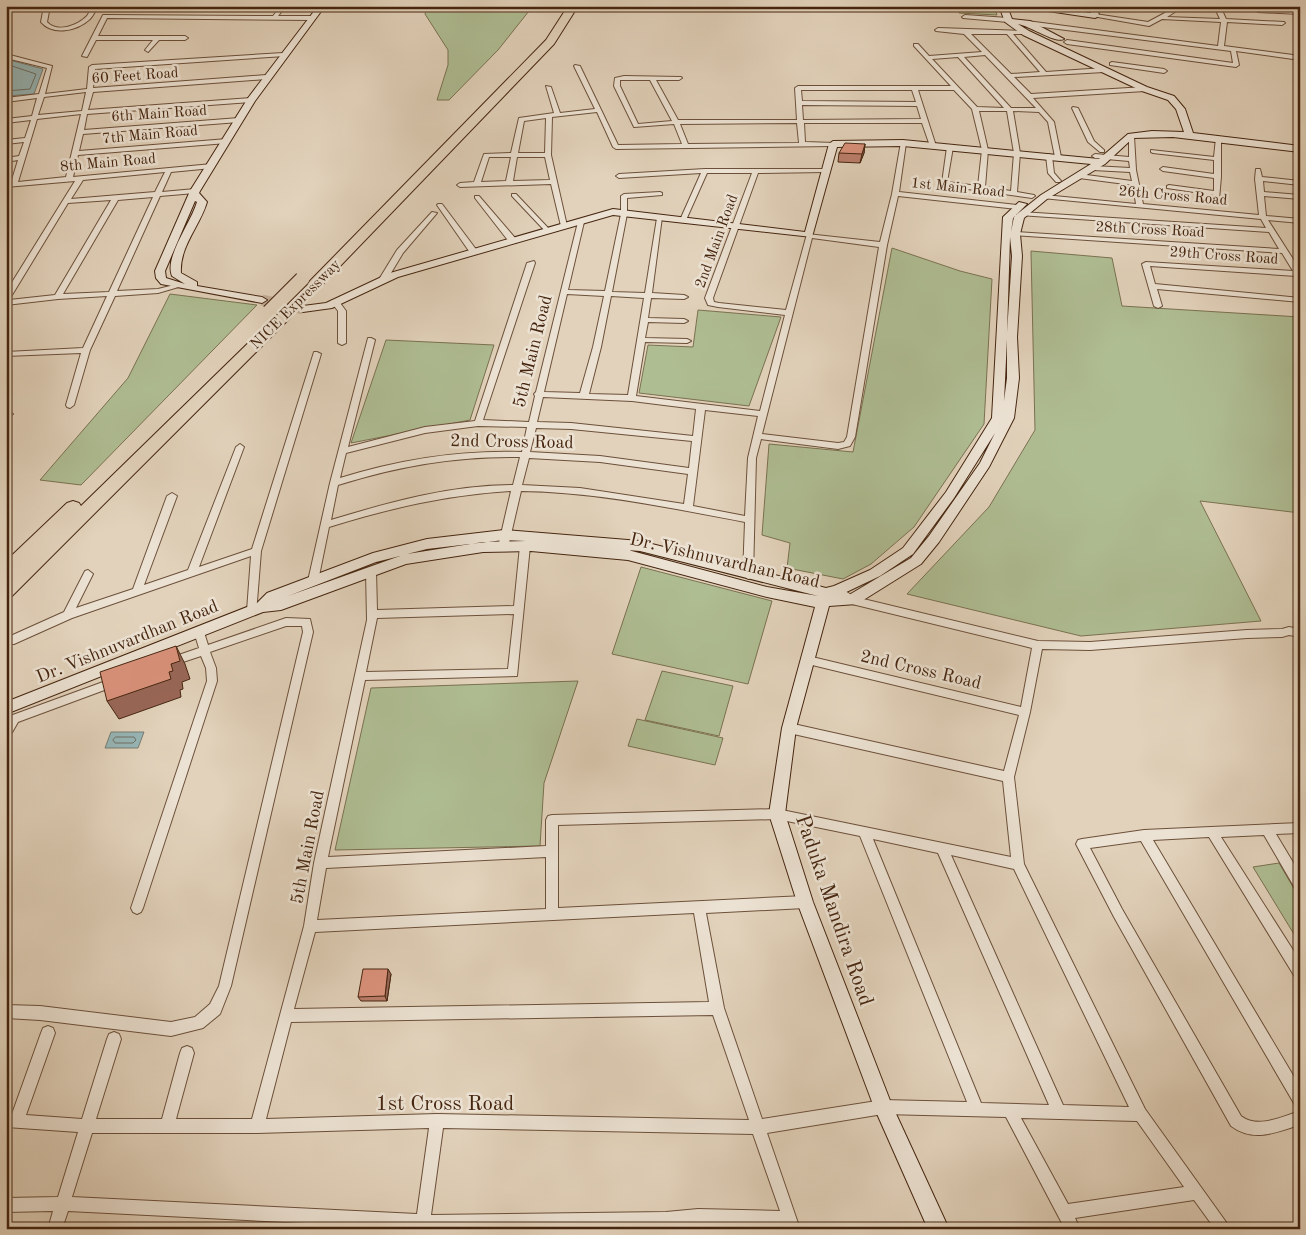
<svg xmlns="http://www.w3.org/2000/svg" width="1306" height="1235" font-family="'Old Standard TT',serif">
<rect width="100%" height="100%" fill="#e2d2bb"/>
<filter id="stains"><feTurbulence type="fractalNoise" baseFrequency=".004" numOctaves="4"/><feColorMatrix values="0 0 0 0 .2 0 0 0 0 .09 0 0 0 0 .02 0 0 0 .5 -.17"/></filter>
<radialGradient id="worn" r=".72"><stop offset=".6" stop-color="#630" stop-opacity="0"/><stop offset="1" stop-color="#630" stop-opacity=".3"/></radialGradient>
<!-- green -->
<path fill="#afbd93" stroke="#7a7151" d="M427,6H533L498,50L449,100H437L448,65V50L425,14Z
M959,6H994L997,15L959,13Z
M892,248L960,271L992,279L984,424L914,527L871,564L843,579L787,568L790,543L762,535L769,444L853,452Z
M1031,251L1112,258L1122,306L1300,317V513L1200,501L1261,621L1081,636L907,594L989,507L1035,430Z
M170,294L257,305L81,485L40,480L128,378Z
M698,310L781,317L749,406L639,393L648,345L693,347Z
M386,340L494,345L470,420L351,443Z
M641,567L772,601L748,684L612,654Z
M662,671L733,686L719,736L645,720Z
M578,681L544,783L540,846L335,850L371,688Z
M637,719L723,738L715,765L628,746Z
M1279,863L1300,899V944L1253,867Z"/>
<!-- water -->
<path fill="#96b6b7" stroke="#767c74" d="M6,59L43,69L34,94L6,96Z
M111,732H144L138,748H105Z"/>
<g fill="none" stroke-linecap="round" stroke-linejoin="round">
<!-- shore -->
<path stroke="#6e6e63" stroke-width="1" d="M6,64L36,74L30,89L6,91
M116,737H134L136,740L133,743H115L113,740Z"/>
<!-- secondary-tunnel -->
<path stroke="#c3af99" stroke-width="11" stroke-dasharray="11 5.5" stroke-linecap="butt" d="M262,300L303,309"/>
<defs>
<path id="street" d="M44,6H50L47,22C57,33 77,26 87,16C89,13 91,9 93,6H99C95,10 94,15 90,19C77,31 53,36 41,22Z
M281,6H286L278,16H312L315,18L312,20L107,18L98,36H185L188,38L185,40H159L148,52L145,50L153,40H96L87,57L82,56L103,15L273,16Z
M1178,6H1184L1167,17L1220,19L1214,6H1220L1226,19L1284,22L1285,23L1282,25L1227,22L1224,46L1293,55L1296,57L1293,59L1236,51L1239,65L1236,67L1067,44L1064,42L1067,40L1233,63L1231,51L1027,25L1024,23L1027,21L1218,46L1221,22L1162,19L1149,26L1092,16L1095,14L1148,22Z
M1260,9L1300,10V14L1258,12L1257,11Z
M965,15L1008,18L1011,20L1008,22L963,18L962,17Z
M938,28L1026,31L1028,32V34H1013L1046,72L1104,68L1107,70L1104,72L1014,77L1031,94L1145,87L1148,89L1145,91L1033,98L1054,122L1061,157L1058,159L1055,157L1048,122L1039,112L1013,111L1020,153L1017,192L1034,195L1035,196L1032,198L946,186L942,183L947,147L950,145L953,147L947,182L978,186L982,150L972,109L954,90H918L936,146L933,148L930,146L922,123H804L805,142L835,143L836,144L833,146L616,149L613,147L597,112L552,117L551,155L567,226L564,228L561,226L551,184L460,187L457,185L460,183L474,182L484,154L511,153L519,118L554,113L546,86L551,87L560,113L595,109L574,66L575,65L580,66L618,145L682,144L674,124L634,127L614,86L615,78L624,76L681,77L682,78L679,80H656L678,120H797L795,88L798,86H951L914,46V44H918L929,56L982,52L964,34L936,31L935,30ZM971,34H1007L1040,72L1011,74ZM985,55L1036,108H1011L964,57ZM958,57L1004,108L977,107L932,59ZM620,80H650L672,121L638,124L620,86ZM801,90H912L916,102L802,101ZM802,105L917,106L921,119L803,120ZM979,111H1007L1014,153L1011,191L985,187L988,150ZM546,118L545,153H518L524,121ZM797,123L799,143L688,144L680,124ZM489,157H511L506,181L481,182ZM517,157H545L550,180L513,181Z
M283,53L285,54V56L95,69L93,88L266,75L269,77L266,79L93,92L88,110L251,98L254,100L251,102L87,114L84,130L239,118L242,120L239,122L83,134L79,151L227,139L230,141L227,143L78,155L73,177L212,164L215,166L212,168L171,172L162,192L195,189L198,191L195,193L160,196L117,291L158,289L178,284L182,286L158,293L115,296L90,350L74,405L70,408L67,407L66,405L81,353L6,356V352L83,348L107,296L58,299L6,305V292L75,181L6,187V183H11L18,160L6,162V158L19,156L24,142L6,144V140L25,138L31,120L6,123V119L32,116L37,98L6,102V98L39,94L47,68L6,58V54L52,66L45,94L87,89L89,67L92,65ZM86,92L82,111L38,115L44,97ZM81,114L66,177L18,182L37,119ZM165,172L155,192L71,199L83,180ZM153,197L109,292L63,294L118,200ZM111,200L55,295L9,300L68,203Z
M1112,62L1164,69L1167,71L1164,73L1110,65V63Z
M1073,107L1078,108L1094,141L1104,150V152H1100L1088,142L1072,108Z
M1129,135L1134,136L1136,170L1143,204L1259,215L1255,179L1256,169H1260L1262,177L1300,181V185L1263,181L1264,192L1300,195V199L1264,196L1266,216L1300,219V223L1268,220L1300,270V278L1296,276L1150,266L1155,284L1300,298V302L1157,289L1162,306L1158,308L1154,306L1142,264L1146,262L1293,271L1282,253L1013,235V233L1015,232L1279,249L1269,232L1019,215V213L1021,212L1266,228L1261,219L1042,198V196L1044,195L1136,204L1133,185L1079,178L1076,176L1079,174L1132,181L1130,172L1093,170L1090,168L1093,166L1130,168L1129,161L1095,158L1092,156L1095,154L1129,157Z
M1216,138L1221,139V177L1219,199H1215L1214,195L1167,188V186L1169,185L1214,191V178L1163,171L1160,169L1163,167L1214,174V160L1153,153L1151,152V150L1214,157Z
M901,142L906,143L899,192L1017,205L1020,207L1017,209L898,196L887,245L855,437L850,446L838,449L761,439L756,458L753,575L751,578L748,579L743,575L745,522C671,508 597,492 521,491L509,543L507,545H501L499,543L511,491C447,495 390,508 329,527L318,581L313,585L310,584L308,581L330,483L368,338H371L375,340L348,447L425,427L475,421L527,263L534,261L535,263L483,420L529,422L535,396L534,394L536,392L578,222L581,220L584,222L568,290L605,291L621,214V196L624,194L660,192L662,193V195L627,198V214L612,292L645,293L657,218L662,217L652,293L684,295L688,297L684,299L651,298L648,318L684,319L688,321L684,323L648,322L645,338L687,339L691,341L687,343L645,342L636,396L760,411L785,315L718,307L708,305L705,298L752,173H707L686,220L683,222L680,220L701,173L619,178L616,176L619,174L705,169H827L828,170L825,172L758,173L713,298L714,302L719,303L786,310L807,234L880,242L892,194ZM812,238L879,247L847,437L844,442L838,443L762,434ZM567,294L604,296L593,347L580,393L544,392ZM611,296L644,298L628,395L589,394L601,347ZM543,397L632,401L696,409L693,436L571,423L537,422ZM705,410L758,416L748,458L745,516L693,506ZM478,426L527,427L522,452C458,450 401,459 340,478L346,453L425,433ZM536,428L571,429L692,441L689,468L600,456L530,452ZM520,457L513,485C451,485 390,502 331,520L338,485C399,466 456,456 520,457ZM529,458L600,462L688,474L684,504L580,488L522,485Z
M1049,154L1052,156L1054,173L1061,181L1060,182H1056L1048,173L1046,156Z
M512,194H516L550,230V232H546L512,196Z
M475,196H479L516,239V243H510L475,198Z
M438,204H442L478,252L477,254H471L437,205Z
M432,212L437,213L403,253L385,283H379L378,281L397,250Z
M332,300H338L346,311V343L342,345L338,343V311L331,302Z
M314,352H317L321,354L261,551L256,614L252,615L247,611L251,556L72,618L14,644H6V638L64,612L85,571L88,570L93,574L76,608L133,589L167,496L172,493L177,496L144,585L188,570L236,447L240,444L244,447L199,567L252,549Z
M9,411L13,414L6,418V412Z
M525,543L530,546L517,676L365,680L328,857L546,846V820L548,816L552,815L777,809L1011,857L1003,781L789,733L785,731L784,728L785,725L789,723L1004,771L1019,715L808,664L804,663L803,660L804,657L808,656L1021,707L1032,648L852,604L834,594L832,591L834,588H840L855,597L1038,641L1090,642L1247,630L1282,629L1289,627L1300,629V637L1289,635L1282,637L1247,638L1090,650L1042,649L1030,712L1014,777L1024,864L1145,1109L1231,1229H1215L1194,1200L1075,1218L1080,1229H1065L1006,1117L883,1114L767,1133L800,1229H786L785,1226L708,1224L709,1229H695L693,1224L666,1226L411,1229L320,1224L319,1229H305L306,1223L68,1211L62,1229H48L53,1211L6,1212V1198L58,1197L78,1132L6,1127V1113L12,1114L41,1033L43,1028L48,1026L53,1028L55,1033L26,1115L82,1119L107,1039L109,1034L114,1032L119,1034L121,1039L96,1119H162L180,1053L182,1048L187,1046L192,1048L194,1053L176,1119H252L304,926L314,863L367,620L366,571L371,567L376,571L377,610L514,606L520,546ZM514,614L508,669L366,672L377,618ZM777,819L860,836L967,1102L883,1100L762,1119L724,1008L706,913L805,908L809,906L811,902L809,898L805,896L558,908V825ZM873,839L938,853L1049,1105L981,1103ZM951,855L1014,869L1129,1107L1063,1105ZM546,857V909L317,920L326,868ZM694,913L709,1002L294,1009L315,932ZM713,1015L749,1120L437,1114L266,1119L291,1022ZM1021,1118L1137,1121L1184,1187L1068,1204ZM429,1128L417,1214L72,1197L92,1133H257ZM443,1128L753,1134L780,1211L698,1209L666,1212L431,1215Z
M286,618L310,619L313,632L231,986L220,1014L203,1028L171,1036L40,1020L6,1018V1005L40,1006L171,1022L195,1017L210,1004L219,986L303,632L302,626H286L210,652L216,668L217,681L143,908L141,912L137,914L133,912L131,908L207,681L206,668L201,656L171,666L167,665L166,662L167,659L199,648L194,632L195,629H203L208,645Z
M114,678L118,679L119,682L118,685L18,722L10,736L6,737V723L10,716Z
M1300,823V833L1276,834L1300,874V891L1296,890L1264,835L1221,837L1300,961V979L1295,977L1209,837L1153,840L1300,1087V1107L1295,1105L1141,841L1090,848L1122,909L1241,1116C1258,1129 1281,1117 1300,1111V1125C1276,1132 1254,1143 1231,1126L1114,917L1076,844L1078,840L1082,839L1144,830Z"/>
<path id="secondary" d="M318,6H325L255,101L200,191L199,193L207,202C200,226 179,247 181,273L197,282V286L262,297L267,300L262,303L161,284L156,278L155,271L190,191L248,98ZM195,201L197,202C191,223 164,257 172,276L185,284L166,278L165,271Z
M999,6H1007L1012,19L1030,21L1064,39C1056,44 1030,26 1018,24L1029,31L1147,87L1174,96L1185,109L1193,133L1300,146V152L1173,137L1133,138L1105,164L1047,199L1024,218L1020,234L1022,256L1017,337L1019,378L1014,418L989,467L939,542L921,564L857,604L829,606L796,728L785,814L813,902L891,1103L949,1229H928L874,1107L797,902L769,814L782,728L815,607L767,597L628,560L531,551L483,552L406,564L281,610L263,612L6,714V702L257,603L267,593L373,553L427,539L504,530L640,541L826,588L834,586L870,570L903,548L946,492L992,418L1003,217L1019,202L1027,204L1016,215L1041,195L1091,164L903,146L837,147L812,237L613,215L398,277L332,308L303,312L298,309L303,306L326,303L390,273L613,209L805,232L829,144L833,141L903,140L1099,159L1128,134L1152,131L1184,132L1176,109L1168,100L1142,91L1023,35L1005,22ZM1016,215L1014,217L1011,232L1013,218ZM1010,237L1012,256L1007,333ZM1007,339V378L1004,401ZM995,433L980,463L929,536L911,558L849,595L838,596L880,576L913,554L954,498ZM504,540L526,541L483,542L407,554L427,549ZM580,546L640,551L818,596L767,587L628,550ZM400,556L288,596L376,562Z
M1015,6H1037L1091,13L1089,6H1097L1099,16L1095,18Z"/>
<path id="highway" d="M568,6H578L554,44L320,287H310L308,284L310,281L546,40Z
M285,311L292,315L290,318L12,596L6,598V561L67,503L73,501L79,503L81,506L280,312Z"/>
</defs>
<!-- street casing -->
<use href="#street" stroke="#6c503a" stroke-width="2"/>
<!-- secondary casing -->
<use href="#secondary" stroke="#45250f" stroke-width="2"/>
<!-- highway casing -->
<use href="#highway" stroke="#45250f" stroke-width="2"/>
<!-- street -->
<use href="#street" fill="#ece2d3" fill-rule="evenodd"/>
<!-- secondary -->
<use href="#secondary" fill="#ece2d3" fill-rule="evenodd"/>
<!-- highway -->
<use href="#highway" fill="#e2d2bb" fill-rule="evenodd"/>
<defs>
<path id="highway-bridge" d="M269,312L302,279"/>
</defs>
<!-- highway-bridge casing -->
<use href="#highway-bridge" stroke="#45250f" stroke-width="16" stroke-linecap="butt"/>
<!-- highway-bridge -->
<use href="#highway-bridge" stroke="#e2d2bb" stroke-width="14"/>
</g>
<!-- wall -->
<path fill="#bc7e6b" stroke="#45250f" d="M865,144L864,153L860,163L838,162L839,153Z
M391,974L387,1001H361L358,997Z"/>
<!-- shaded-wall -->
<path fill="#996657" stroke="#45250f" d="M865,144L864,153L860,163L862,154Z
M176,646L185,664L190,679L182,682L183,689L180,690L181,697L119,719L107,701L169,672Z
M388,969L391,974L387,1001L385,996Z"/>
<!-- building -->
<path fill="#db927c" stroke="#45250f" d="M845,143L865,144L862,154L839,153Z
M176,646L180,661L171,664L173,671L169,672L171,679L107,701L100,672Z
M363,969H388L385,996L358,997Z"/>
<g text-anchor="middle" stroke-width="5" stroke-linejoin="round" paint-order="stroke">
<!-- far-street labels -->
<g font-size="15" fill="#45250f" stroke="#ece2d3">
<text transform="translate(135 75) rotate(-4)" y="5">60 Feet Road</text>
<text transform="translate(159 113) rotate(-4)" y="5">6th Main Road</text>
<text transform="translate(150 134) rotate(-5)" y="5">7th Main Road</text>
<text transform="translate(108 162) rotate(-5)" y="5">8th Main Road</text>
<text transform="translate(958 187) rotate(6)" y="5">1st Main Road</text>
<text transform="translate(1173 195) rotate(5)" y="5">26th Cross Road</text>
<text transform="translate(1150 229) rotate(3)" y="5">28th Cross Road</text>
<text transform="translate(716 241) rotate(-70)" y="5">2nd Main Road</text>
<text transform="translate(1224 255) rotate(4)" y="5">29th Cross Road</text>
<text transform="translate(295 304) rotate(-45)" y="5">NICE Expressway</text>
</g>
<!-- street labels -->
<g font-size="18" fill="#45250f" stroke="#ece2d3">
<text transform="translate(532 351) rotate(-76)" y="6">5th Main Road</text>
<text transform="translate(512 441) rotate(1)" y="6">2nd Cross Road</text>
<text transform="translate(725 560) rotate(13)" y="6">Dr. Vishnuvardhan Road</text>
<text transform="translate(127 641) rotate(-22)" y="6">Dr. Vishnuvardhan Road</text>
<text transform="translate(921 669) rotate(13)" y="6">2nd Cross Road</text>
<text transform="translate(307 847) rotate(-79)" y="6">5th Main Road</text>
</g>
<!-- near-street labels -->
<g font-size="21" fill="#45250f" stroke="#ece2d3">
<text transform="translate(835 910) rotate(71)" y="7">Paduka Mandira Road</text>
<text x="445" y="1110">1st Cross Road</text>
</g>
</g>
<!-- margin -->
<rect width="1306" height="1235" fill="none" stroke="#e2d2bb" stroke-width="25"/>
<rect x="8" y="8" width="1291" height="1220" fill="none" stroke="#45250f" stroke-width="2.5"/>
<rect x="12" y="12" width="1281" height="1210" fill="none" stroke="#45250f"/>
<rect width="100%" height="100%" filter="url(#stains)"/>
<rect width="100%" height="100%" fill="url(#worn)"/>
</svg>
